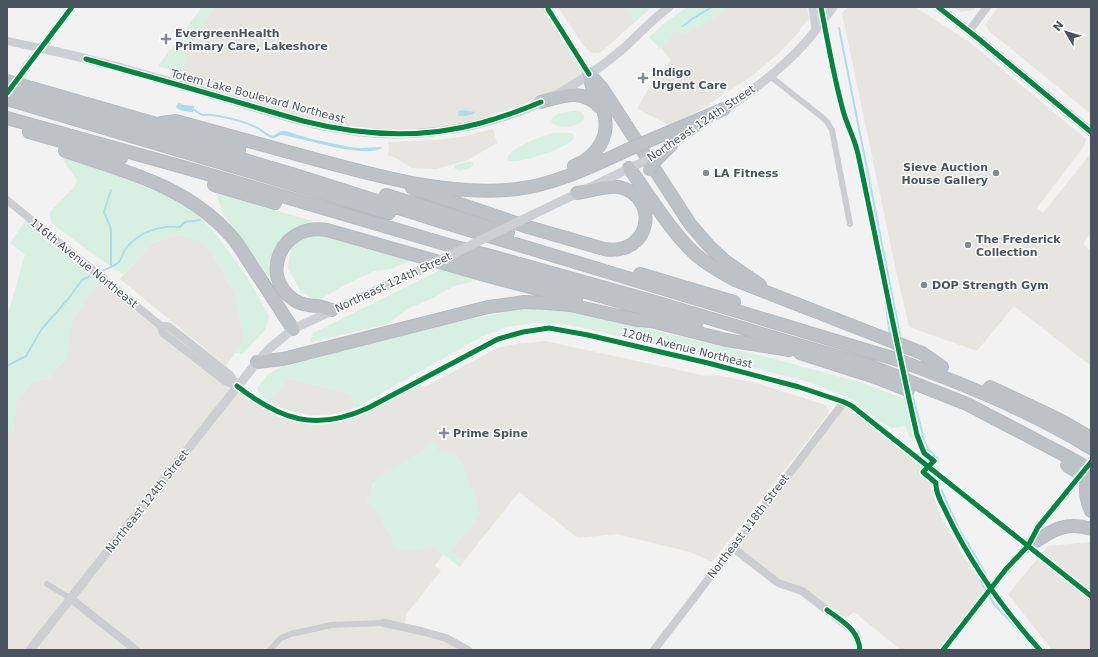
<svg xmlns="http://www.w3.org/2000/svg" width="1098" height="657" font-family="'DejaVu Sans',sans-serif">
<rect width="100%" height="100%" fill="#f2f2f2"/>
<!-- commercial -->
<path fill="#e6e5e0" d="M208,7H547L589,74L553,96L450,130L360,132L168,82L185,38Z
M558,7H625L630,16L635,22L600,53H591L583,45Z
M727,7H807L809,19L800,29V31L778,54L753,75L729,91H725L722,95L710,104L671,126L637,109L655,77L662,72L671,60L661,48L675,31L714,18Z
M848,7H915L968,41L1086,139L1084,146L1037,208L1043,213L1091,153V233L1083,244L1091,251V366L1014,306L977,351L909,327L895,266L842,13Z
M954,7H976L974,10L960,12Z
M998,7H1091V114L989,31L986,25V23Z
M493,129L497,143L468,160L436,169L411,168L396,158L387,155L389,150L388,142L436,140L461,137Z
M178,234L198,240L211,252L235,293L244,340L226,366L120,279L152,243Z
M103,278L255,400L301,420L349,416L420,381L423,388L497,348L516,344L545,341L706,376L717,375L756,383L826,405L829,411L827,416L712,562L690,552L617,534L578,538L519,492L464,561L460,558L459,559L451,551L480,514L427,450L410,459L373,484L371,495L366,501L376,509L398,550L429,544L443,554L435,566L441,571L407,613L404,627L470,650H7V430L13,434L16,403L33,381L50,378L66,357L73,317Z
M288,378L351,394L355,408L335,414L310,415L286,410L268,402Z
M844,402L922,462L940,515L965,559L990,594L944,650H901L854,612L843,620L812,599L778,583L732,547Z
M1091,542V650H1052L1008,594L1048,546Z"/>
<!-- green -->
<path fill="#d7f0e2" d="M202,7H215C209,18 199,27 196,39L187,42L184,74L158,66Z
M625,7H652L635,22L630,17Z
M687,7H727L714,18L684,35L675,31L660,49L649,37L666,22Z
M575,111L581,112L584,115V119C578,128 558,129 551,122L553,117L560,113Z
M553,133H571L574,135V138C568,148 524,162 512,161C509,161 509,161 507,159C508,148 543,136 553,133Z
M60,154L149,185L189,208L212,229L246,275L269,316L265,330L242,354L235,353L244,340L235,293L211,252L198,240L178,234L152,243L124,274L115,270L51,223L50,212L74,187L77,180L67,166Z
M470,161L473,163V165L470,168L459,171L454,168L455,165Z
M216,193L312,221L311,224C276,232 271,251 273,283L223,214Z
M28,217L103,278L73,317L66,357L50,378L33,381L16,403L13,435L7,430V317L25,255L10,243Z
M315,234L329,235L414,259L391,269L374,271L343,286L317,301L301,292L288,268L290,252L294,241Z
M442,269L479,280L454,286L431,299L407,309L388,324L310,342L313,333Z
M550,308L572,311L775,359L862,383L907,400L915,437L910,438L905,426L892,428L878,420L852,399L809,382L729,361L570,325L534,323L506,327L481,337L355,408L351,394L288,378L268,402L261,396L257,388L268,374L288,364L466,320L515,310Z
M428,441L438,444L437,450L459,457L478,502L480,514L451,551L455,554L454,555L464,561L460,567L429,544L425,549L398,550L376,509L366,501C372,494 373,485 377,477L427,450Z"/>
<!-- water -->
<path fill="#addded" d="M179,103L184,105L194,106V110L193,112C188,112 179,111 176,107L177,105Z
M463,110L475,112L474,114L465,116H458L459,111Z
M281,131H285L312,139L350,147L360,148L380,147L382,148C361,159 305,138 281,135L274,138L273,136Z"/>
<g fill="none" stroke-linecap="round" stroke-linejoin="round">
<!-- stream -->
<path stroke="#addded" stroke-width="2" d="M683,26L692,19L712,7
M839,28L901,340
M194,110L202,115C215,113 246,122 258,128C263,131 268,137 274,137
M862,177L884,291L890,336
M111,267V229L104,212L111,190
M99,272C106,269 113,267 119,262C122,258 123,252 126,248C139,232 160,225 180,227L185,222L200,220
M892,346L895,355
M7,366L26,356L41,330L68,299L82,280L95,274
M907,367L908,377
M912,393L925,443L928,449L938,459
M904,394L918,445
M934,488L952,529L986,590
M941,489L958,527L986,574
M989,595L994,604L1037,650"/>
<defs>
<path id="motorway" d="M589,74L602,88L690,224L709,246L725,261L760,285
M7,81L153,123L239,150
M7,89L295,175L446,223L892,358C960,382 1029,410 1091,448
M7,99L389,213
M541,102C563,96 581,88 600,107
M7,118L197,171L452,246L491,256L648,300L873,367L967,404L1070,458
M161,123L176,121C222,134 268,146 314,159C377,176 450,197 517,189C558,184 596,164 634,147
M29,132L121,158
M646,142L724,109
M65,151C126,172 186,185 231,236C240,246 247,259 255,271C268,290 280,310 293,329
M655,161L671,145
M574,166C597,157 612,135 603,110C600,105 596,99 594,94C592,88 591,81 589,75
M629,168C649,195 670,230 694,253C706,264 721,272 735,280L922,353L942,367
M214,185L275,203
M412,188L528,227L604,249C651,257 661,197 619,187C607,185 590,191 577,193
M386,195L508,233
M458,256L696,323
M640,274L734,302
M332,310C328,309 322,307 318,306C309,306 302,305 294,300C258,276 282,222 327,230L499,279L576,299
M800,353L875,377L908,390
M257,362L283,359L488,307L524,302L547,303L570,305L637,320L651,321L726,340L789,350
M990,387L1060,420L1091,438
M1090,468C1085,484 1084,496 1091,511
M1028,546C1050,532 1065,520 1091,529"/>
</defs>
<!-- motorway casing -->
<use href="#motorway" stroke="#b7bbc1" stroke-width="14"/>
<!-- minor -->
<path stroke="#cbcdd0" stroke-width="6" d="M770,76L823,118L827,122L832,130L850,224
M237,386C281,420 315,432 368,408L498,339L523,332L549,328L588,335L708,363L799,387L844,402L852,406L1091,596
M47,584L70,598
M270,650L281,638L291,634L331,625L384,623"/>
<!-- tertiary -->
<path stroke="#cbcdd0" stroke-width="8" d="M547,7L589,74
M969,31L987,7
M7,41L40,48
M26,67L72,7
M7,200L161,326L163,333L225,381L237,386
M161,326H168L181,336L230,375L237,386
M732,547L778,583L802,591L850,628L856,634L860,650
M70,598L136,650
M384,623L421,631L446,638L468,650
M654,650L844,402
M943,650L1006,569L1028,546L1038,527L1084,471"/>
<!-- secondary -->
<path stroke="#cdcfd2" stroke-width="9" d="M813,7L816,30
M938,7L980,40L1091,132
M40,48C101,61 161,79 221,97C262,109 303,124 346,130C415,141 492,128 554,96C578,83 603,66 624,48C639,34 653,19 669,7
M719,113C750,93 781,70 805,43C815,32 824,19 833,7
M666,148L708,120
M530,216L645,161
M30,650L210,421L257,362L270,348L293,329L418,271"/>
<!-- motorway -->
<use href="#motorway" stroke="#bdc2c6" stroke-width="12"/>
<defs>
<path id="motorway-bridge" d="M634,147L646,142
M649,170L655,161
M1070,458L1088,468
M1066,465L1091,480"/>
</defs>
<!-- motorway-bridge casing -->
<use href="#motorway-bridge" stroke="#b7bbc1" stroke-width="14" stroke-linecap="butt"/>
<!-- tertiary-bridge -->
<path stroke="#cbcdd0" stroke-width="8" d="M7,93L26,67"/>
<!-- secondary-bridge -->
<path stroke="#cdcfd2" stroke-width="9" d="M645,161L654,155
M418,271L530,216"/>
<!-- motorway-bridge -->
<use href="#motorway-bridge" stroke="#bdc2c6" stroke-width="12"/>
<defs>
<path id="cycleway" d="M821,7C828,43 834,79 844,114C848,127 855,140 858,154C878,247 896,342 917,435L924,453L934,461L923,472L936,483C935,493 943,505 947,514C971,564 1003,609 1040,650
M938,7L980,40L1091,132
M548,9L589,74
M86,59L168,82L303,121C362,136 423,139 481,123C502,117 522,110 541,102
M7,93L72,7
M237,386C281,420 315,432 368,408L498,339L523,332L549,328L588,335L708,363L799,387L844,402L852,406L1091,596
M827,610C843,622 858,629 860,650
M943,650L1006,569L1028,546L1038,527L1091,462"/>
</defs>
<!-- cycleway casing -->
<use href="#cycleway" stroke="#fff" stroke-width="8"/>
<!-- cycleway -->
<use href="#cycleway" stroke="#00873e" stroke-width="5"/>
</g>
<!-- markers -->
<g fill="#848b92" stroke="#fff" stroke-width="1.5">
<path d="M164 33h4v4h4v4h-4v4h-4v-4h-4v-4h4z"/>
<path d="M641 72h4v4h4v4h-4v4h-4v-4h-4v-4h4z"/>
<circle cx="706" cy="173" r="4"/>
<circle cx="996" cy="173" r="4"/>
<circle cx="968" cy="245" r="4"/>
<circle cx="924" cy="285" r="4"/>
<path d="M442 427h4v4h4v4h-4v4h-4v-4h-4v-4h4z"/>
</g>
<g text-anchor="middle" stroke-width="3" stroke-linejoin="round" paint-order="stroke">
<!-- poi labels -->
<g font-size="11" font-weight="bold" fill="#49535e" stroke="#fff" text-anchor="start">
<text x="175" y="37">EvergreenHealth<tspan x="175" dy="13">Primary Care, Lakeshore</tspan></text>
<text x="652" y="76">Indigo<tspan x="652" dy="13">Urgent Care</tspan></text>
<text x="988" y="171" text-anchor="end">Sieve Auction<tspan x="988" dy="13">House Gallery</tspan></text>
<text x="714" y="177">LA Fitness</text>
<text x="976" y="243">The Frederick<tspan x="976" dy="13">Collection</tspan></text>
<text x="932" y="289">DOP Strength Gym</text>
<text x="453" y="437">Prime Spine</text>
</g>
<!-- street labels -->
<g font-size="11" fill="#49535e" stroke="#fff">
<text transform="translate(258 96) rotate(15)" y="4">Totem Lake Boulevard Northeast</text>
<text transform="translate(701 123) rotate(-34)" y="4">Northeast 124th Street</text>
<text transform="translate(84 263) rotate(39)" y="4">116th Avenue Northeast</text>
<text transform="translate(393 282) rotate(-25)" y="4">Northeast 124th Street</text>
<text transform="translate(687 348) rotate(14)" y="4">120th Avenue Northeast</text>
<text transform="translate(147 501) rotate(-52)" y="4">Northeast 124th Street</text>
<text transform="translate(748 526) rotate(-53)" y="4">Northeast 118th Street</text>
</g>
</g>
<!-- border -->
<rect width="1098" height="657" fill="none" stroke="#49535e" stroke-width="16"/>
<!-- north arrow -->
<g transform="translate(1066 32) rotate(308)" stroke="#ffffff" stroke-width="3" paint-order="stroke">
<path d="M0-3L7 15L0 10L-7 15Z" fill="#49535e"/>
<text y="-6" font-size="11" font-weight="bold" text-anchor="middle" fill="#49535e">N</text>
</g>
</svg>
